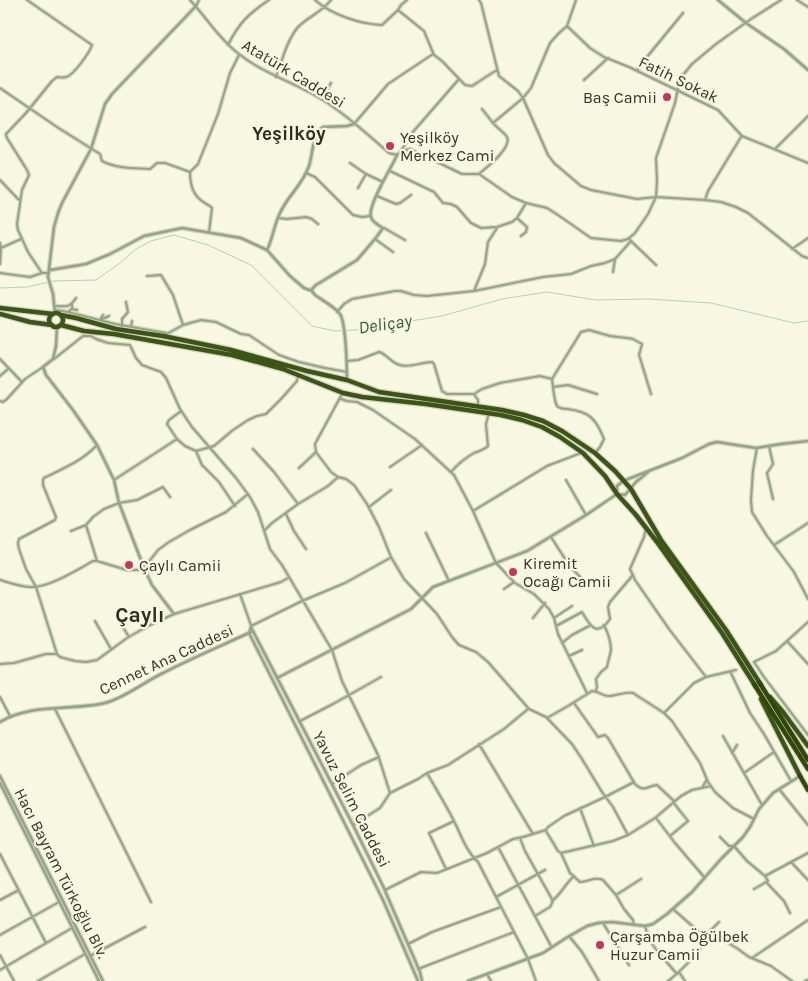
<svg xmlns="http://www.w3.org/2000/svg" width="808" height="981" font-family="Karla,sans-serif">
<rect width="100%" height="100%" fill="#f7f7e2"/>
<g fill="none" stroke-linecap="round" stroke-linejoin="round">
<!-- stream -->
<path stroke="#b3d2b7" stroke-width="1" d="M0,288L27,287L54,281L96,280L120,263L136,249L151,241L174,235L208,245L251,265L312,326L335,331L355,330L442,316L502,299L547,292L596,300L648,299L711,303L794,323L808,321"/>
<defs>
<path id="minor" d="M27,0L92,45C90,52 73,76 66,77C63,78 60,77 57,77L52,81L26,113L6,134L7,138L27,170L29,175L22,190L17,224L18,230L28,252L42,273
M190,0C207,18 219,39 239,54C264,74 296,83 323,100C347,115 368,135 389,153L397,155L400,152L410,149L462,174H479L512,197L526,203L547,208L558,215L591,238L621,241L628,239L635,233L648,214L656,197L705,200L721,202L736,207L748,213L802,256L808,258
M315,0C332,15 360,24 382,25L398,10L401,5L407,0
M479,0L481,3L499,76L518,91L523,98L548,155L554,163L581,186L591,190L637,199L656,197L657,181L656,158L675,103L679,83L683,75L692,64L716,44L751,19L781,0
M797,0L808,7
M196,6L199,0
M398,10L424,31L434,55L442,61L465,85L472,86L492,73L497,70
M567,26L590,48L604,57L629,67L718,110L742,136L808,163
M228,45C239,23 248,14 269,0
M637,71L642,63L683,13
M276,77C282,61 287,40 298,27C309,16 322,12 331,0
M584,80L608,58
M0,88L57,127L100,154L102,161C117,169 134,168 150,169L157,163H165L190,172
M321,99L331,83
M482,109L493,123
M354,124L388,84L433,54
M775,149L808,116
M401,151L412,133L459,79
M350,163L366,174L383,182
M390,171L434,192L443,203L451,204L457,207L471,223L481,228L497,227L512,222L517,218L526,203
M306,173L315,177L353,215L362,217L370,216
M479,174C487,167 512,148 507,137C504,132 497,128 493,123L523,98L531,88L550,43L559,33L567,26L576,0
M0,180L18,199L20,200
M358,188L366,174
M377,196L396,204L400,203L411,195
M705,200L708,191L741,137
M278,218L287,219L306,217L312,219L318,224
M517,218L527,227L526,232L521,236
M384,228L405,240
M209,232L212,208C209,205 206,204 202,201C193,195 190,183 190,172L198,164L218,114L230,73L239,55
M375,239L393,252
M630,240L656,265
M0,243L1,248L21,239
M792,249L808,238
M0,264L1,248
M613,272L615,259
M0,273L30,277L42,273H49
M147,276L161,275L173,295L183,325
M474,291L485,264L488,242L497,228
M72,304V309L77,310
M54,306C65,306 69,309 76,298
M55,310L68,312L72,309
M68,312L115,324L166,333
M337,312L344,304L352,299L395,291H401L414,295L427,296L474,291L543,277L571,274L591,266L605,263L615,259L631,241
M100,320L109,316
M100,320L103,315
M122,326V319L128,312L126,302
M131,327L132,321
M165,335L183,325L201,320L216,322L241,334L249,335L279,355L299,362L325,368L347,372
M0,359L22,382
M54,359L83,336H91L96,339L108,343L130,345L136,358L142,365L161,372L166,378L180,409L192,427L236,478L250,497L258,512L270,549L282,565L332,650L342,681L378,755L390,793L380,808L353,825
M347,361L358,360L379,352C387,354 391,363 400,365C410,368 422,362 432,362L434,364L442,391L447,394H474
M0,376L9,368
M553,387L568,385L597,394
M342,394L315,444L316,452L331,472L338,477L346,479L354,485L367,504L379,527L391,557L404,579L437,614L452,637L459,645L476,652L488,662L529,709L546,717L572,744L582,759L602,792L613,807L628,835
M341,399L347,401L357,402L373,410L415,439L454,475L473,511L496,563L515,583L534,594L549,609L554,618L558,634L587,693
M0,401L3,402L7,399L25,379L43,367
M478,405V400L474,394L482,389L500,383L540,376L552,379
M177,439L167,424L169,420L181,411
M769,446L773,464L767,473L773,499
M757,448L753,470L751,500L752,512L767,536L794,572L808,599
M253,449L274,472L298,504
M196,451L202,465L219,482L235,506
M595,453L600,447L604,439C596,419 590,412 568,409C564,409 560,409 557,406C554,401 553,386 552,379L581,332L589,330L610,336L627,338L633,339L642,344L639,355L640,358L651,394
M390,467L422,445
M299,468L316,452
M451,472C458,464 465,458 474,453C479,451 484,450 488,446L486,424L489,413
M114,480L177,439L185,446L196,451L214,446L233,430L248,420L257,416L266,414L281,399L297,381L298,375
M566,480L586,515
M369,507L391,490
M473,511L547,466L581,453
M286,514L294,531L306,549
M646,528L644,537L630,569L635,580L669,629L706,677
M71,531L86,525
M264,531L272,523L298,504L328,486L338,477
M426,533L449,581
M551,537L569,565L580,577
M774,545L808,523
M97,561L86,525L93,517L104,509L119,503L137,500L163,487L170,497
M0,580C10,583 21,587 31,587C48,588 77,570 93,561H97L127,570H139L144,568L158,550L169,542L190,530L226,512L248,494
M504,589L514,582
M240,594L253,631
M533,618L545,603
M554,618L572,606
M118,619L129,637
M95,621L111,649
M808,622L776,651L754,662L764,677L808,735
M556,626L582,612C590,626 597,638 610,619L608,607L610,602L633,575
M249,633L251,626L302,601L345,583L390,558
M787,641L808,664
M562,643L572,635L589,626
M57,654L36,587L26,569L19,549L18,543L19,539L55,520L56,517L43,485V480L44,478C62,469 82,461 96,446
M569,656L582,650
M0,664L14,663L46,654H57L60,657L75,661L86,662L97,660L127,638L148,626L174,614L281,582L288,578
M730,671L750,713L764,734L791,781
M596,690L597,687L596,679L601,672L607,667C608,661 610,656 611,650C611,642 608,633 604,625
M0,697L10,716
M574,703L598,737L605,735L608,738L635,784C645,793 646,786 657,785L674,801
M55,709L151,902
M664,713L694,683L706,677L736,670
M547,718L568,706L592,691C598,691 603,696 608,696C617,696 625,691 633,693L664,713L672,721L700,763L708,782L715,792L733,808L754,819
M300,721L333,704L381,677
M723,736L762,805
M479,744L533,834
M732,753L737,745
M427,773C436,789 446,805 454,821C461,835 466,851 478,862L528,959L536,981
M744,773L774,752
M332,784L361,765L379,757
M702,788L707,779
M779,789L808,825
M390,793L418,779L427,773L448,765L504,729L528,709
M580,808L594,846
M656,818L675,843L705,878
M546,831L558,851L561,853L570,873L580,882C588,882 595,876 603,880L616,895L624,909L633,920L634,925
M670,836L688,821L673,802
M720,837L729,846H734L747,861L765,876L808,853
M520,838L525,851L553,901L550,907L535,916
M498,847L551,946
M561,853L613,841L628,835L655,818L681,796L692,790L711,786
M0,854L46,943
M791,862L808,880
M446,869L429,833L454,821
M766,882L784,901L790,913
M754,889L768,881L765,876
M385,890L421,872L437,873L487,853L513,839L523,837L546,830L548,827L564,816L605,797L634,782
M616,895L641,879
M496,897L545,870
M0,900L19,890
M552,901C562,893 565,884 574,876
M673,909L707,939L727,942L738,949L749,957L771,966L792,981
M603,923L629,965
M645,926L649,939L657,951L677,974
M0,935L59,902
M569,936L582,952L599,981
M408,944L432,932L501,907
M0,955L14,981
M90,956L145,927
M752,958L808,920
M418,969L514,932
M0,970L72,928
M679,972L685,981
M487,974L491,981
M38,981L85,954
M668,981C684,969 696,955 707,939L706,935L719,922
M805,981L808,980"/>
<path id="tertiary" d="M718,0L746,23L784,49L808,70
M267,250C273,238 274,225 280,213C288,195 302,186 309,166C313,154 312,135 323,127L347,126L354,124
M50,270L86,264L110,254L144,236L182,228L241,238L267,250L290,276L304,288L312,291
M55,313L53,294L48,277L54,227L58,213L62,203L91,149L105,104L112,94L196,6
M57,327L56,346L53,359L43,367L46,375L73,410L97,445L114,480L119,503L144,568L152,585L174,614
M347,380C347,368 346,323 340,314C335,307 322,300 315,295L312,291V289L316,285L357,260L375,239L383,228C378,225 372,222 371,217C367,206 392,167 397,155
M617,492V486L623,481L682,458L709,444L717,442L756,448L781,444L808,441
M249,633L368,870L383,900L418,981
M277,678L411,609L433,587L527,551L586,515L617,494L625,495L636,482L648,472
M0,722C31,703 71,711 105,703C125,698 144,682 163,673C192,658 223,645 253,631L353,825L383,886L420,972L422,981
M0,776L103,981
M0,783L99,981
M468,981L543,953L566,938L587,926L598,923L612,922L645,926L653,924L667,914L692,892L721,859L743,837L750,827L759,809L773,793L800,776"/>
<path id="trunk" d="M0,308L53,314
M49 320a7 7 0 1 1 14 0a7 7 0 1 1-14 0Z
M0,314L30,322L52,325
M61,315L76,318L116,329L163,336L231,350L307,371L347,380L379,392L502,410L524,415L543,421L562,431L595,453L615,471L631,489L661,540L726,630L761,685
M61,325L84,331L114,334L232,355L283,369L343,393L362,397L426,404L501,415L522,420L542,427L560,437L583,453L605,476L617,494L636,515L657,542L722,633L756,687
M770,697L783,712L808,746
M761,699L800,776"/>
<path id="motorway" d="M759,682L808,760
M754,684L808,769
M800,776L808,790"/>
</defs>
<!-- minor casing -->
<use href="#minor" stroke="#d4d4c1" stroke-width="4.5"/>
<!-- tertiary casing -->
<use href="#tertiary" stroke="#d4d4c1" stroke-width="5"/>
<!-- trunk casing -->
<use href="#trunk" stroke="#d4d4c1" stroke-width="7"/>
<!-- motorway casing -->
<use href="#motorway" stroke="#d4d4c1" stroke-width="7"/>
<!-- minor -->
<use href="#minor" stroke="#95a483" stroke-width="2"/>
<!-- tertiary -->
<use href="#tertiary" stroke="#95a483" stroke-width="2.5"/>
<!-- trunk -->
<use href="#trunk" stroke="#3c5416" stroke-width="4.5"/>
<!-- motorway -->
<use href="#motorway" stroke="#304709" stroke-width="4.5"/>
</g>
<!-- markers -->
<g fill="#c4355f" stroke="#f7f7e2" stroke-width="2">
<circle cx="667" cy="97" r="5"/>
<circle cx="390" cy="146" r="5"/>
<circle cx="129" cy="565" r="5"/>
<circle cx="513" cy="572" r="5"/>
<circle cx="600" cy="945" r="5"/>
</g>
<g text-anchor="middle" stroke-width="4.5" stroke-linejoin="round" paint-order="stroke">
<!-- street labels -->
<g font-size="16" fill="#32322a" stroke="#f7f7e2">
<text transform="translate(294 73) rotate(31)" y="6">Atatürk Caddesi</text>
<text transform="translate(679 79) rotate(26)" y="6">Fatih Sokak</text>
<text transform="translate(166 659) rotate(-25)" y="6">Cennet Ana Caddesi</text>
<text transform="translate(352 799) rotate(63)" y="6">Yavuz Selim Caddesi</text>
<text transform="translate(62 873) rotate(63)" y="6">Hacı Bayram Türkoğlu Blv.</text>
</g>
<!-- poi labels -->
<g font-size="16" fill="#32322a" stroke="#f7f7e2" text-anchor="start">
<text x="657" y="103" text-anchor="end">Baş Camii</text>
<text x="400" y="143">Yeşilköy<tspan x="400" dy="18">Merkez Cami</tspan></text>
<text x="523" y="569">Kiremit<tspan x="523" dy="18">Ocağı Camii</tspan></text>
<text x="139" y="571">Çaylı Camii</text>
<text x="610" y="942">Çarşamba Öğülbek<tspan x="610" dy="18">Huzur Camii</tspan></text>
</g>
<!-- water labels -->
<g font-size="18" font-style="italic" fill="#32613b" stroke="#f7f7e2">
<text transform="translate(385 324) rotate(-8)" y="6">Deliçay</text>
</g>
<!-- quarter labels -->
<g font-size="19" font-weight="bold" fill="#2e2e1e" stroke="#f7f7e2">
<text x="289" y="140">Yeşilköy</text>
</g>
<!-- district labels -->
<g font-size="21" font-weight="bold" fill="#2e2e1e" stroke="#f7f7e2">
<text x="140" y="622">Çaylı</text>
</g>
</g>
</svg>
